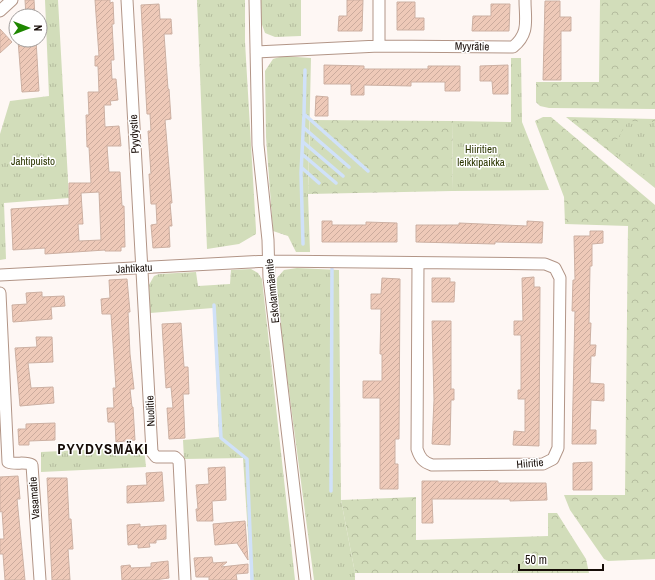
<svg xmlns="http://www.w3.org/2000/svg" width="655" height="580" font-family="'Archivo Narrow',sans-serif">
<defs>
<pattern id="forest-crowns" width="20" height="18" patternUnits="userSpaceOnUse"><rect width="20" height="18" fill="#d2ddba"/><path d="M2 6a3 3 0 1 1 6 0M12 15a3 3 0 1 1 6 0" fill="none" stroke="#b4bc9e"/></pattern>
<pattern id="park-tufts" width="24" height="20" patternUnits="userSpaceOnUse"><rect width="24" height="20" fill="#d2ddba"/><path d="M3 7l-1-3M5 7V3M7 7l1-3M15 17l-1-3M17 17v-4M19 17l1-3" fill="none" stroke="#b4bc9e"/></pattern>
<pattern id="building-hatch" width="6" height="6" patternUnits="userSpaceOnUse"><rect width="6" height="6" fill="#eec9b8"/><path d="M-1 1l2-2M0 6l6-6M5 7l2-2" fill="none" stroke="#cbab9d"/></pattern>
</defs>
<rect width="100%" height="100%" fill="#fef7f4"/>
<!-- forest -->
<path fill="url(#forest-crowns)" d="M600,0H655V109L549,108L540,106L536,102V82H599Z
M543,117H551L655,205V559L608,561L604,559L570,510L564,495H625L628,226L565,224L564,197L535,121Z
M566,117L655,119V188Z
M310,120L453,121L452,191L308,194Z
M416,497V540L548,536V513H557L586,559L589,573H355L341,500Z"/>
<!-- park -->
<path fill="url(#park-tufts)" d="M45,0H58L69,198L4,203L6,259L0,260V134L10,101L49,96Z
M197,0H245V42L256,230V234L239,244L207,249Z
M260,0H301V36L275,37L265,33L260,19Z
M283,56L311,58L308,194L310,252H296L288,236L273,231L266,137L265,71L273,59Z
M511,58H521L522,122L549,190L452,191L453,121L511,122Z
M628,121L655,122V184L611,150Z
M297,268L339,270L341,500L355,573V580H314L276,293L277,278L284,270Z
M251,269L258,273L262,279L295,580H251L243,458L184,459L183,440L219,437L213,308L150,313L149,285L154,276L159,274L196,272L198,286L230,284L231,270Z
M144,447L146,467L41,472V452Z"/>
<g fill="none" stroke-linecap="round" stroke-linejoin="round">
<!-- stream -->
<path stroke="#d0e1f9" stroke-width="3.5" d="M304,114L368,171
M304,128L349,167
M303,142L343,176
M302,154L336,183
M302,168L319,183
M303,244L301,173L304,114L305,70
M214,305L221,438L247,459L252,580
M331,491L332,269"/>
</g>
<!-- building -->
<path fill="url(#building-hatch)" stroke="#cdb0a2" fill-rule="evenodd" d="M25,0H34L35,16H26Z
M95,0H110V3L113,2L114,24H112L114,60H111L112,79H116L118,100L110,101L111,105H104L105,127L119,126L121,146H107L109,172H120L122,206H124L125,247H121V251H105V250L45,254V248L13,250L11,209L69,205V183H91L89,147H87L86,115H89L88,92H99L98,66H95V56H99ZM99,192L101,240L79,241L78,224H83L81,193Z
M347,0H363L362,31H338L339,16H347Z
M545,1H560V17H571V31H561V80H543Z
M397,2H415V18H424V30H397Z
M159,4L160,19H171L172,34H164L168,89H169L171,119L165,120L172,203H170L172,226H169L170,247L153,248L151,225L157,224L156,204H151L149,174H151L148,131H151L150,114H147L141,5Z
M491,4H510L509,31H472L473,16H491Z
M0,29L12,42L0,53Z
M18,40H36L39,91L22,92Z
M324,65L364,66V69H428V66H460V91H445V82H411V86L364,85V95H351V84H324Z
M508,65V94H493L492,81H480V66Z
M316,96L328,97V116H315Z
M322,221H332V225H366V222L397,223V242H322Z
M527,221L543,222L542,243L495,242V244L416,242V225H459V223L527,226Z
M590,231H603V243L592,244V266H590L589,323H591L590,345H596L595,356H591L590,383L604,384V401L591,400L590,430H596V444H572L575,311H572L573,280H575L574,236H590Z
M534,277V287H540L539,446L513,445L514,431L525,432V399H518V390H521V335H514V321H523L522,278Z
M382,278L400,279L399,439H395V464H398V489H380V398H363V381H382V354H380L381,309H371V294H381Z
M432,278H450V282H455L454,302H432Z
M127,279L130,312H128L130,354L134,389H130L132,407H133L135,440L116,442L115,422H108L107,408H114L113,388H116L111,314H102L101,299L110,298L109,280Z
M42,292V297L64,296L65,306L51,307L52,319L13,322L12,305L27,304L26,293Z
M432,321H451V389H454V400H451L450,445L432,444L434,400Z
M181,323L184,367H188L189,394H183L185,438L169,439L167,408H173L171,387L166,388L162,324Z
M36,337H52L53,362L28,363L31,388L53,387L54,403L20,406L15,348L37,347Z
M55,423V440L29,441V445H19L18,429H26V424Z
M592,462V490H573V463Z
M225,467L226,500L212,501L213,521H197L196,509H198L196,485L209,484L208,468Z
M162,472L164,501L127,503V486L147,485L146,473Z
M18,476L20,499H17L25,580H5L3,554H0V539H4L2,511L0,512V477Z
M47,478H67L69,519H71L73,549H68L70,580H52Z
M422,481H498V483H546L547,500L510,501V499H432L433,523H422Z
M245,521L248,560L237,543L215,545L213,524Z
M140,524V527L166,525V539L156,540V543H149L150,547L138,548V544L128,545L127,525Z
M212,557L213,563L227,562L221,567L248,564V573L236,574L237,580H209V577H196L194,558Z
M168,561L169,578L154,580H122L121,566L130,565L131,568L151,567V563Z"/>
<g fill="none" stroke-linecap="round" stroke-linejoin="round">
<defs>
<path id="minor" d="M127,0L152,452L156,457H175L179,461L185,580
M255,0L258,145L268,240L269,278L305,580
M0,11L12,0
M379,46V0
M256,52L379,46L513,47C530,33 525,20 525,0
M0,275L268,261L545,264L555,268L560,278L558,448L553,459L543,464L432,465C423,462 420,458 417,449L418,263
M0,293L8,462C16,465 25,461 32,465L40,580"/>
</defs>
<!-- minor casing -->
<use href="#minor" stroke="#b29587" stroke-width="13"/>
<!-- minor -->
<use href="#minor" stroke="#fff" stroke-width="11"/>
</g>
<g text-anchor="middle" stroke-width="3" stroke-linejoin="round" paint-order="stroke">
<!-- street labels -->
<g font-size="11" fill="#160c07" stroke="#fff">
<text transform="translate(472 46) rotate(1)" y="4">Myyrätie</text>
<text transform="translate(134 134) rotate(-93)" y="4">Pyydystie</text>
<text transform="translate(134 268) rotate(-3)" y="4">Jahtikatu</text>
<text transform="translate(272 291) rotate(-96)" y="4">Eskolanmäentie</text>
<text transform="translate(150 411) rotate(-93)" y="4">Nuolitie</text>
<text transform="translate(530 463) rotate(-5)" y="4">Hiiritie</text>
<text transform="translate(34 498) rotate(-94)" y="4">Vasamatie</text>
</g>
<!-- park labels -->
<g font-size="11" fill="#2b3600" stroke="#fff">
<text x="481" y="153">Hiiritien<tspan x="481" dy="13">leikkipaikka</tspan></text>
<text x="33" y="165">Jahtipuisto</text>
</g>
<!-- district labels -->
<g font-size="15" font-weight="bold" letter-spacing="1" fill="#160c07" stroke="#fff">
<text x="103" y="454">PYYDYSMÄKI</text>
</g>
</g>
<!-- north arrow -->
<g transform="translate(28 28) rotate(90)"><circle r="19" fill="#ffffff" stroke="#a29e9c"/>
<path d="M0-3L7 15L0 10L-7 15Z" fill="#1e8700"/>
<text y="-6" font-size="11" font-weight="bold" text-anchor="middle" fill="#160c07">N</text>
</g>
<!-- scale -->
<path d="M519 564v6h84v-6" fill="none" stroke="#160c07" stroke-width="2"/>
<text x="525" y="564" font-size="12" fill="#160c07" stroke="#ffffff" stroke-width="3" paint-order="stroke">50 m</text>
</svg>
